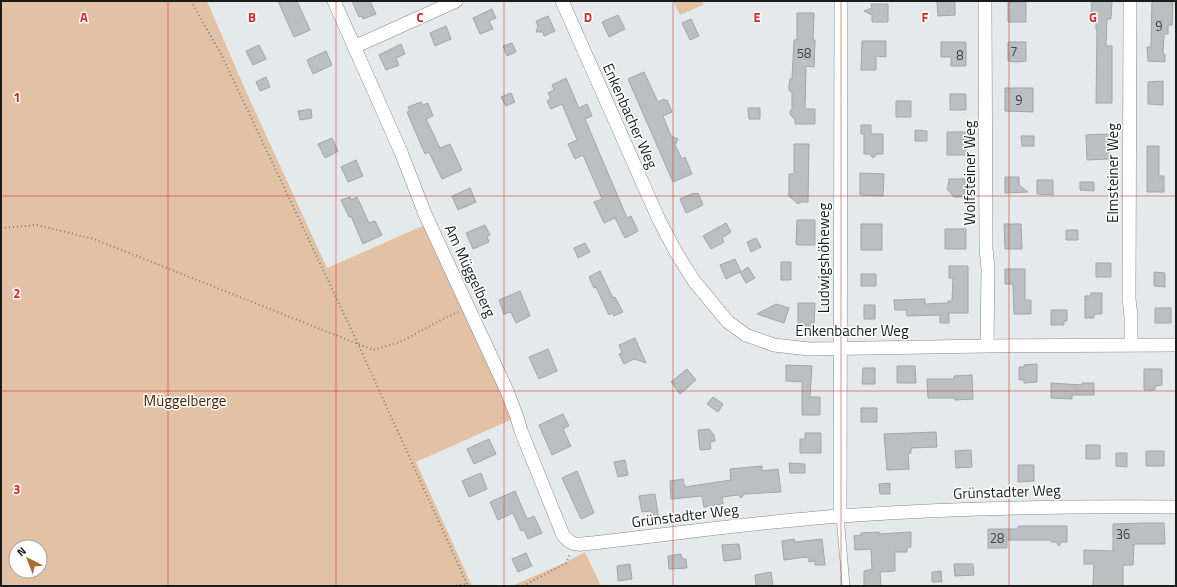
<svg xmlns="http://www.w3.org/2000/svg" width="1177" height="587" font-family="'Titillium Web',sans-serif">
<rect width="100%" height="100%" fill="#e4eaec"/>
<!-- green -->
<path fill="#e2c1a4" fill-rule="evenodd" d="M1,1H207L248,96L327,268L427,224L515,418L416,462L472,586H1ZM16,547H40V571H16Z
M673,1H703V5L680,15Z
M585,552L601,586H512L566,562Z"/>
<!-- building -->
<path fill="#bac0c2" stroke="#a1a7a9" d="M278,1H297L310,30L294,37Z
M352,1H370L376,14L363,19L362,16L359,17Z
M937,1H955V15L938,16Z
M1092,1H1112L1111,19H1107L1106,46H1112V103H1096L1097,30H1096V12H1091Z
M1152,1H1173L1172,25H1168V34H1164L1163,53L1165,55V62L1148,61L1147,47H1151Z
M1008,2H1026V22H1008Z
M871,4H888V22H872V15L864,11L872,8Z
M492,9L496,18L489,21L493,29L480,34L473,18Z
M797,13H814L813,40H815L814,67L806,66L805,109H815V124H795V120L790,114V111L792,109V93L789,90V86L790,79H792L794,40H797Z
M618,15L625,29L609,37L602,22Z
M548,16L555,31L544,36L543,32H536L538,26L536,21Z
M691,19L699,36L690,40L682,23Z
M446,26L451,39L435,46L430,33Z
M862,41H886V57L876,56V70H861Z
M941,42H966V66H951V57H941Z
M1008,42H1026V61L1016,62L1008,61Z
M512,43L516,52L507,56L503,46Z
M401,44L405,54L396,58L399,65L386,70L379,55Z
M259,45L266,59L253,65L246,51Z
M326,51L332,65L313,74L307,60Z
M644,72L658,102L664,99L665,101L667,100L672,112L663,116L671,136L678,139L675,145L682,159L685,157L692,174L673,182L628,79Z
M266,77L270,87L260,91L256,82Z
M566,78L579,108L587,104L592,116L585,119L627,218L631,216L638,231L625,238L615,218L604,223L594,202L602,199L583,155L575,159L568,144L577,140L562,104L551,109L547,101L551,99L548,93L554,90L552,85Z
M1163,81V105L1148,104V82Z
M1005,88H1033V112L1005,111Z
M511,93L515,102L506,106L501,97Z
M950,94H966V110H950Z
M896,101H911V117H896Z
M421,102L423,105L428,103L433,116L426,119L440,148L450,144L462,170L442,179L429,152L425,154L407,112L410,111L408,107Z
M748,108H760V119H749Z
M311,109L312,118L300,120L298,111Z
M861,125H871V134H883V154H877L873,158L869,154H864V134H861Z
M915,130L927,131V141H915Z
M947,132H966V155H947Z
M1108,134L1109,159L1087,160L1086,135Z
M1021,136H1034V146H1022Z
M332,138L338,151L325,158L318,144Z
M794,144H809L808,202H801L798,204L789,196V174H794Z
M1147,146H1159V176H1164V192H1147Z
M356,160L363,176L348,182L341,167Z
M860,173L884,174L883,196L860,195Z
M1005,177H1019V185L1028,192L1005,193Z
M949,179H965L964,197H954L947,189L948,187Z
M1037,180H1053V195L1037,194Z
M1080,182H1094V191L1080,190Z
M470,188L476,202L458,210L452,196Z
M694,193L695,194L698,193L703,205L686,213L680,199Z
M350,197L351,200L357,197L369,223L375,221L382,235L363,244L351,216L349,217L341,200Z
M797,220H815V245H797L796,243Z
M726,223L731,232L722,238L724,242L711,249L703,236Z
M861,224H882V250H861Z
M1004,224H1021L1022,249H1005Z
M485,225L490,235L487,236L489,242L473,249L466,233Z
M945,229H966V249H945Z
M1066,230H1078V240H1066Z
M756,238L761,247L751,252L747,242Z
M585,243L590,252L578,258L574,248Z
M735,259L741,272L748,267L755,278L746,283L740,272L726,279L720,265Z
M781,262H791V280H781Z
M1096,263H1111V277H1096Z
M949,266H968V313H949V323H940V315L907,316L906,310H895L894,300L925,299V304L948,303V301H952L953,278H949Z
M1005,269H1025V300H1031V314H1014L1013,284H1005Z
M600,271L613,298L615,297L623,312L614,316L613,313L609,315L596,287L594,288L589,277Z
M1154,272L1165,273V287L1154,286Z
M861,274H876V286H861Z
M520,291L530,316L516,323L511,312L504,314L499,300Z
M1091,293H1102V314H1094V318H1085V296H1091Z
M798,303H815L814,326H798Z
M776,304L789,308L784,323L757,314Z
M864,305H875V319H864Z
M1155,308H1171V323H1155Z
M1051,310H1067V321H1064V325H1051Z
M635,338L646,363L634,359L624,364L619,354L622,353L619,345Z
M548,349L557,371L539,379L529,357Z
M1037,364V382L1024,383V380H1019V367H1024V365Z
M786,365L812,366L810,397H820V415H802V382L786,381Z
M897,366H915L916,383H897Z
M863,368H875V384H862Z
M687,369L696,380L680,394L671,382Z
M1144,369H1162V385L1155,386V390H1144Z
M972,375L973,399L955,400V398H928L927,379H954V376Z
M1051,383L1082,385V383H1094V395H1072V399L1051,398Z
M713,397L723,404L718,412L707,404Z
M861,408H877V422H861Z
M563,414L569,426L563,429L571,446L552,455L539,425Z
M709,429L714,435L715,441L710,442L711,449L700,450L698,430Z
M936,432L937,447L911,448V453L908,454L909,469L887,470L884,434Z
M805,433H821V453H800V439H805Z
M489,439L496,454L474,464L467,449Z
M1086,445H1100V459H1086Z
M971,450L972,467L956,468L955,451Z
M1146,451H1164V466H1146Z
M1116,453H1127V467L1116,466Z
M625,460L628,475L618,477L614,462Z
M789,463L805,464V473H790Z
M1018,465H1034V481L1018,482Z
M762,466V471L778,469L781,492L744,494L741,498L738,495L722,497L723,504L704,507L702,496L671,499L670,481L683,479L684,485H685V487L731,480L730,469Z
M577,471L594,513L581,519L562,478Z
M481,473L487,489L469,497L462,481Z
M890,483V494H880L879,484Z
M515,491L527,519L534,516L542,533L528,539L524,530L521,531L513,513L498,520L490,502Z
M655,494L659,520L650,511L642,512L639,496Z
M1144,523H1164L1165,544H1134L1133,565H1123V586H1093L1094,564H1084V550L1113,551V524Z
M1018,526H1067V542H1062L1059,546L1056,542H1051V540H1007V548H988V529H1018Z
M879,532V534L911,532V547L907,548V552H895V571L880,572L881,586H864V571L872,569L871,549L855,550L854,536L861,535V533Z
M794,539L795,542L822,539L825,565H815V561L809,562V558L806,557L784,560L782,541Z
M739,544L741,559L724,561L722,545Z
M526,553L532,566L518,572L512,559Z
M681,554L682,559H686L687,568L669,569L668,556Z
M630,564L632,579L618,581L617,566Z
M954,564H973L974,575L955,576Z
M941,571L942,582H932V572Z
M771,572L773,586H756L755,575Z"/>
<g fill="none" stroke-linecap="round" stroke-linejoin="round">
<defs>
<path id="lane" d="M840,516L846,586"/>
<path id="street" d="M334,1L401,152L425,214L507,391L517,417L521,431L563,535C569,542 573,545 582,544C668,535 755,522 841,516C953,508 1064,506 1176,507
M562,1L659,220L677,254L694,281L728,322L746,335L774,345L809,349L987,346L1176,345
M985,1L986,248L988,269L987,346
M1130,1L1129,299L1131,316V345
M354,47L456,1
M840,516L841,1"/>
</defs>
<!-- lane casing -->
<use href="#lane" stroke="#83898a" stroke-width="8"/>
<!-- street casing -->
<use href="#street" stroke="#83898a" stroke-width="14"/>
<!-- path -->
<path stroke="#7c8081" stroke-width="2" stroke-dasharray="1 3" stroke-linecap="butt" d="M191,1L222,56L359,346L468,586
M1,228L37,225L94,239L373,350L400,342L443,319L458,312
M428,586H453L467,584
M523,586L566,563L570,554"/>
<!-- lane -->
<use href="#lane" stroke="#fff" stroke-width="7"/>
<!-- street -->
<use href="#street" stroke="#fff" stroke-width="13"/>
</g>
<!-- grid -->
<path fill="none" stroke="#d62828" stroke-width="1" stroke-opacity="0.55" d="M168,1V586M336,1V586M504,1V586M673,1V586M841,1V586M1009,1V586M1,196H1176M1,391H1176"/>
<g text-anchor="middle" stroke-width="3" stroke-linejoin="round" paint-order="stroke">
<!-- number labels -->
<g font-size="13" fill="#424546">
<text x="1159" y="31">9</text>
<text x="1014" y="56">7</text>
<text x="804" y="58">58</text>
<text x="960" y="60">8</text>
<text x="1019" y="105">9</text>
<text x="1123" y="539">36</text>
<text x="997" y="543">28</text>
</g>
<!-- street labels -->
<g font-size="15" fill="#1a1c1c" stroke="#fff">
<text transform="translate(630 116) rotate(66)" y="5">Enkenbacher Weg</text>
<text transform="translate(970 173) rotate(-90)" y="5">Wolfsteiner Weg</text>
<text transform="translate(1113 173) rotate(-90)" y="5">Elmsteiner Weg</text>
<text transform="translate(824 258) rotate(-90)" y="5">Ludwigshöheweg</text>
<text transform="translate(470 271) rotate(65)" y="5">Am Müggelberg</text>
<text x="852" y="336">Enkenbacher Weg</text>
<text transform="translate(1007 492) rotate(-2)" y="5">Grünstadter Weg</text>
<text transform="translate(685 516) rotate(-7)" y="5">Grünstadter Weg</text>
</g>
<!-- park labels -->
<g font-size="15" fill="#472500" stroke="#fff">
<text x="185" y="406">Müggelberge</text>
</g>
</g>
<g font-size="13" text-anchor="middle" font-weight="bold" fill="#d62828" stroke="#fff" stroke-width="3" stroke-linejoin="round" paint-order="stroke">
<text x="84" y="22">A</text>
<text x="252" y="22">B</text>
<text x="420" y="22">C</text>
<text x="588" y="22">D</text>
<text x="757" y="22">E</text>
<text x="925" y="22">F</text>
<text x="1093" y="22">G</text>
<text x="17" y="102">1</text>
<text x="17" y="298">2</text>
<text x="17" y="494">3</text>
</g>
<!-- border -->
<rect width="1177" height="587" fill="none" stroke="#1a1c1c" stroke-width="4"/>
<!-- north arrow -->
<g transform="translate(28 559) rotate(318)"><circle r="19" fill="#ffffff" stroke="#a3a4a4"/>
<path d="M0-3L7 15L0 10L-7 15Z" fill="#a86c2e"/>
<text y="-6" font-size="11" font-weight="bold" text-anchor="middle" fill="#1a1c1c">N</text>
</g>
</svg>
